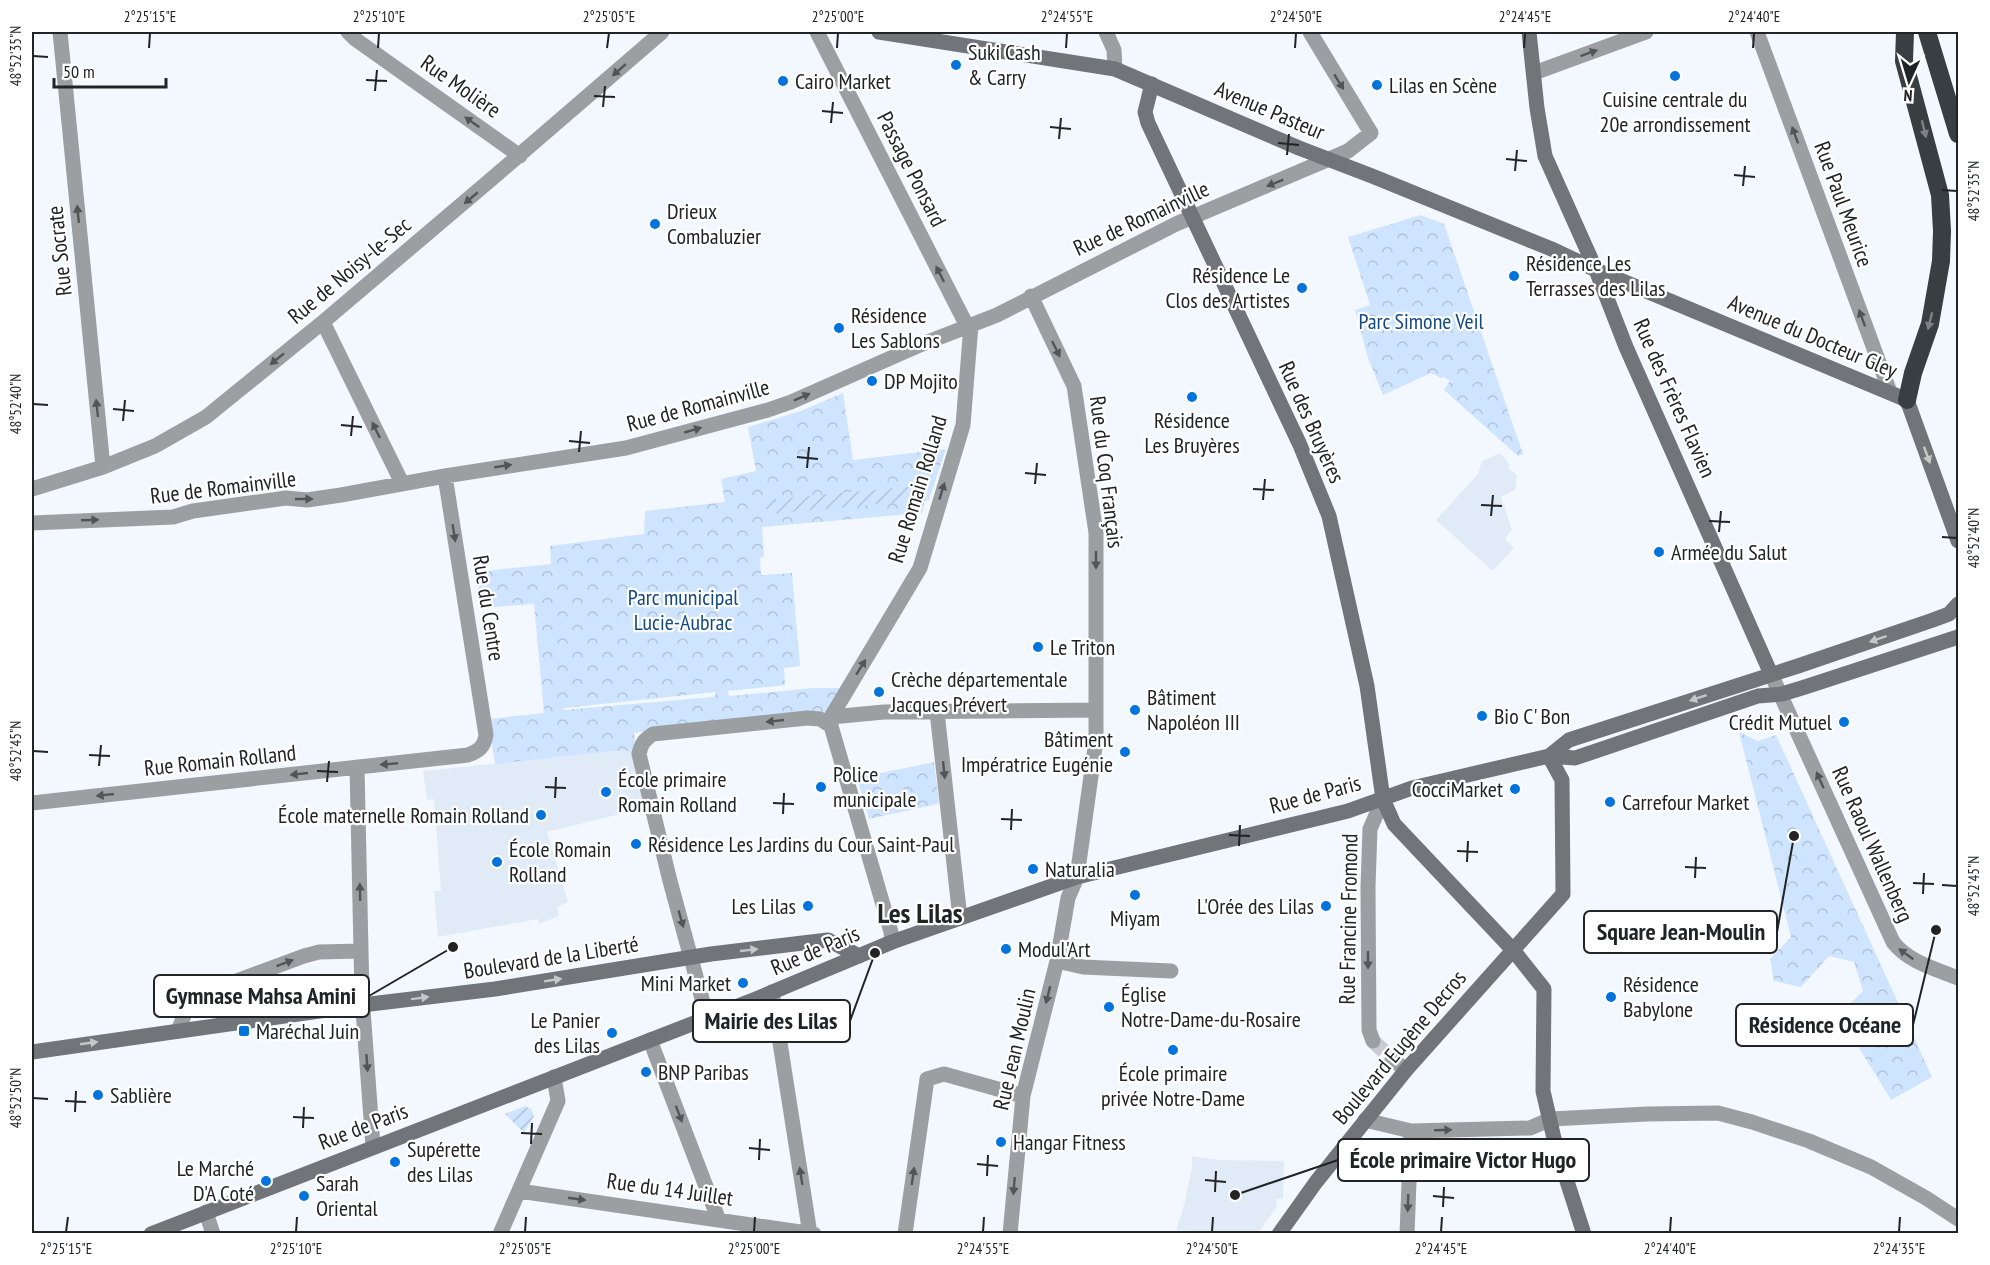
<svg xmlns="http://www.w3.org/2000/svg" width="1990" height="1265" font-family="'PT Sans Narrow',sans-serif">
<defs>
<pattern id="park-crowns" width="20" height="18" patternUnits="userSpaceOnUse" patternTransform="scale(1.5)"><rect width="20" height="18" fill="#cfe4fe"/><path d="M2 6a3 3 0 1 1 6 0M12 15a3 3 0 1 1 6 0" fill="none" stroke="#b1c3da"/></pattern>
<pattern id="garden-furrows" width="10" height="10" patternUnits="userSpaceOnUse" patternTransform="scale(1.5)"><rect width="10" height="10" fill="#cfe4fe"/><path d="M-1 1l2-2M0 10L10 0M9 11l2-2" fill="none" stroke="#b1c3da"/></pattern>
</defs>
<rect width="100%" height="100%" fill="#f3f8ff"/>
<!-- built -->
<path fill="#e1ebf8" d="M1500,453L1509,463V469L1517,475L1515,490L1501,497L1512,530L1505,539L1514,548L1493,571L1436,520L1478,474L1482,461Z
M626,750L632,754L645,808L547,832L568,902L557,907L559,916L539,924L538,919L438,937L434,891H441L434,799L427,800L423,771Z
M1192,1156L1219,1160L1284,1161L1283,1199H1277L1276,1208L1258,1233L1216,1234L1176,1230L1184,1206L1192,1167Z"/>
<!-- park -->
<path fill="url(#park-crowns)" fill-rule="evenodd" d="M1421,215L1444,224L1523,454L1518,456L1444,390L1450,381L1444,377L1441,378L1431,373L1383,395L1368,358L1355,310L1370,305L1348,237Z
M843,393L853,460L946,449L929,500L925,501L922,513L762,527L764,557L760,558L761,575L792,573L800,666L784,668L785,685L728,691V693L730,696L814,688H841L827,713L634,733L635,741L632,754L625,750L495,764L488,719L544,713L534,604L482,608L476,572L551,564L550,546L644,534L645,511L725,502L721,479L756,471L748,427L801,411ZM715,692L716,694L713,697L564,710V708Z
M1739,732L1758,741L1776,735L1932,1077L1891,1100L1839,1015L1863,991L1854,962L1829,956L1801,987L1774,981L1770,959L1791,937Z
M934,762L939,802L937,804L869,819L857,778Z"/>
<!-- garden -->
<path fill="url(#garden-furrows)" d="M929,485L925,500L767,514L765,500Z
M525,1106L531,1109L534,1116L524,1133L505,1114Z"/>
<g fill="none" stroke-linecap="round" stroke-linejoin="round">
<!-- street-tunnel -->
<path stroke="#c9cdd3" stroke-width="15" stroke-dasharray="15 8" stroke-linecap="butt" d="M1373,1041L1392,1059"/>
<!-- street -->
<path stroke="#9c9fa1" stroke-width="15" d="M60,32L103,467
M348,32L355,39L520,156
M817,32L967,326
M1106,32L1114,50L1115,69
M1757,32L1890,392
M1534,73L1646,32
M323,322L402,483
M32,489L103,467L155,446L206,417L323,322L488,182L662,32
M32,523L173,517L193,511L286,498L307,500L341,495L445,476L626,448L768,410L791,402L920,345L997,315L1176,224L1348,151L1371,133L1310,32
M1771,674L1893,942C1908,962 1936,969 1958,978
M937,712L960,918
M831,717L920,568L963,425L971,325
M831,717L884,712L1096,710
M831,717V726L891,932L892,942
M357,767L362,996L373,1146
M32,803L468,755C479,751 484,747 486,735L445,476
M1057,961L1083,967L1171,971
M772,992L810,1234
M707,1017L670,881L639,754C641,744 644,740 653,734L807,718L820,719L831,726
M178,1031L191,998L304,956L319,952L361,951
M650,1040L718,1218
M1373,1041L1369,1030L1368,887L1370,829L1383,799
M1392,1059L1406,1070
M1365,1120L1411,1131L1530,1128L1551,1119L1647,1114L1718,1113L1752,1122L1809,1141L1871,1167L1926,1198L1958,1219
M519,1191L814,1234
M206,1212L213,1234
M500,1234L558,1101L554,1077
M905,1234L927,1079L944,1074L1023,1096
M1010,1234L1023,1096L1057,961L1068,898L1077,877L1096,740V533L1074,386L1031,296
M1407,1234L1411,1131"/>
<!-- secondary -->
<path stroke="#717478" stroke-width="15" d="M879,32L1115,69L1299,148L1372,176L1554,250L1596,270L1907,400L1958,541
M1529,32L1537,108L1545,156L1596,270L1626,347L1771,674
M1152,84L1145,112L1148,123L1300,445L1329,516L1367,686L1383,799L1394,824L1513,950L1544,989L1543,1091L1556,1147L1584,1234
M1549,756L1569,740L1798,666L1933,620L1949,614L1958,604
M32,1052L362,1005L495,989L711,954L828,940L859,956
M151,1234L756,999L892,942L1077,877L1348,811L1412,788L1549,756L1575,758L1758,696L1782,694L1805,687L1958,637
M1279,1234L1316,1182L1406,1070L1563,894L1562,780L1549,756"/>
<!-- highway -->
<path stroke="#393e43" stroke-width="18" d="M1905,32L1904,61L1940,195L1942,231L1941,261L1930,324L1913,373L1907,400
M1927,32L1958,134"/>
</g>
<!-- one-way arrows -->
<defs><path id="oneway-solid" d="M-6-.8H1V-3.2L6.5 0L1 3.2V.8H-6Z" transform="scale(1.5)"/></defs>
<g fill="#525557">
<use href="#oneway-solid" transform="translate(1589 53) rotate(-20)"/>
<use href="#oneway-solid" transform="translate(619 70) rotate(139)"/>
<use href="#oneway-solid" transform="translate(1339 82) rotate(58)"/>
<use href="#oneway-solid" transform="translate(472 122) rotate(-145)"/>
<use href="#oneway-solid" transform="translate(1795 135) rotate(-110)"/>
<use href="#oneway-solid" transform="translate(1275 183) rotate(158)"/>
<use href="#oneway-solid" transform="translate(471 198) rotate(140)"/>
<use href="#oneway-solid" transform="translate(78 214) rotate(-96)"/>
<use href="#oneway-solid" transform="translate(940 274) rotate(-117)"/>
<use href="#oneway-solid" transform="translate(1862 318) rotate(-110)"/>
<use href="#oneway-solid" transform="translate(1056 349) rotate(64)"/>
<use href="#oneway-solid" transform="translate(277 359) rotate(141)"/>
<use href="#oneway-solid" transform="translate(802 397) rotate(-24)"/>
<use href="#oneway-solid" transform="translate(97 408) rotate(-96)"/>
<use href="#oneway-solid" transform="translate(376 430) rotate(-116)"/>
<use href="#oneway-solid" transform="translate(693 430) rotate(-16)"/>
<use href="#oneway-solid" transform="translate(503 466) rotate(-9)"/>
<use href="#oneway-solid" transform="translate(942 491) rotate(-73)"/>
<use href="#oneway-solid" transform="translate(304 499)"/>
<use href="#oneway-solid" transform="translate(90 520) rotate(-2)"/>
<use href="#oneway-solid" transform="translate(454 533) rotate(81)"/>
<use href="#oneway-solid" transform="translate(1096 560) rotate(90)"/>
<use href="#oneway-solid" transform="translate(861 667) rotate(-58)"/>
<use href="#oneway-solid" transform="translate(775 721) rotate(174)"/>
<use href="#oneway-solid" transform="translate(389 764) rotate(175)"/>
<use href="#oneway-solid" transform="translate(944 770) rotate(84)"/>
<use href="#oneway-solid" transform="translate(299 774) rotate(174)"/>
<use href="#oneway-solid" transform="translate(1820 780) rotate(-114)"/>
<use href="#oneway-solid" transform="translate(105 795) rotate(174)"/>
<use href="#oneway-solid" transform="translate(360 892) rotate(-91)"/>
<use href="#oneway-solid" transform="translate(681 919) rotate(74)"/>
<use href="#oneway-solid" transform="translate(1906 954) rotate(-144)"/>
<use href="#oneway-solid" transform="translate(1368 960) rotate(90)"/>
<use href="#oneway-solid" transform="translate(285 963) rotate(-21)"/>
<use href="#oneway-solid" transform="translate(1048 995) rotate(104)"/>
<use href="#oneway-solid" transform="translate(367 1063) rotate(86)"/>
<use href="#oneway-solid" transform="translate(679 1114) rotate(69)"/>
<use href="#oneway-solid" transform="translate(1443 1130) rotate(-2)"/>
<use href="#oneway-solid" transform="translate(801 1176) rotate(-99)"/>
<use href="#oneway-solid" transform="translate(913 1176) rotate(-82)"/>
<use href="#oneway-solid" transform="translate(1014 1186) rotate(95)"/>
<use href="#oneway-solid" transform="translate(577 1199) rotate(8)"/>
<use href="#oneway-solid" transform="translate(1408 1203) rotate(92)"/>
</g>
<g fill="#7e8285">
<use href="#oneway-solid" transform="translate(1924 129) rotate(76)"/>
<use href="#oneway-solid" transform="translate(1930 321) rotate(104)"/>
</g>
<g fill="#c6c7c9">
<use href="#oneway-solid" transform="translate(1927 455) rotate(70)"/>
<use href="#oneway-solid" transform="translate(1878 639) rotate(161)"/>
<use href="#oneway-solid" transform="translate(1698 698) rotate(162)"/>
<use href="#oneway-solid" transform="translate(749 950) rotate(-6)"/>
<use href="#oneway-solid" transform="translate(553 980) rotate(-9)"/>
<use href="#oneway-solid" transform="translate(420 998) rotate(-7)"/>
<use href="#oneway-solid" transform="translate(89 1043) rotate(-8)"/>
</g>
<!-- ticks -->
<path fill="none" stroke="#212325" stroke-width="2" d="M149,48L150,33M378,48L379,33M607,48L609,33M837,48L838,33M1066,48L1067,33M1295,48L1296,33M1524,48L1525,33M1753,48L1754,33M33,56L48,57M366,80L387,81M375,91L377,70M594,96L615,97M603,107L605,86M822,111L843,113M831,123L833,102M1050,127L1071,129M1059,139L1061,118M1278,143L1299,145M1287,155L1289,134M1506,159L1527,161M1515,171L1517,150M1734,175L1755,177M1743,186L1745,166M1942,190L1957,191M33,404L48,405M113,409L134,411M123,421L125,400M341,425L362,427M351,436L353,416M569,441L590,443M579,452L581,431M797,457L818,459M807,468L809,447M1025,473L1046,475M1035,484L1037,463M1253,489L1274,490M1263,500L1265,479M1481,505L1502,506M1491,516L1493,495M1709,521L1730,522M1719,532L1721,511M1942,537L1957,538M33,751L48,752M89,755L110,756M99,766L101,745M317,771L338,772M327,782L329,761M545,787L566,788M555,798L556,777M773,803L794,804M783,814L784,793M1001,819L1022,820M1011,830L1012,809M1229,835L1250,836M1239,846L1240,825M1457,851L1478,852M1467,862L1468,841M1685,867L1706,868M1695,878L1696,857M1913,883L1934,884M1942,885L1957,886M1923,894L1924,873M33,1098L48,1099M65,1101L86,1102M75,1112L76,1091M293,1117L314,1118M303,1128L304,1107M521,1133L542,1134M531,1144L532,1123M749,1148L770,1150M759,1160L760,1139M977,1164L998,1166M987,1176L988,1155M1205,1180L1226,1182M1215,1192L1216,1171M1433,1196L1454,1198M1443,1207L1444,1187M66,1232L68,1217M296,1232L297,1217M525,1232L526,1217M754,1232L755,1217M983,1232L984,1217M1212,1232L1213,1217M1441,1232L1442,1217M1670,1232L1671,1217M1899,1232L1900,1217"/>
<!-- markers -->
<g fill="#0074dc" stroke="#fff" stroke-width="2">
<circle cx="956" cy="65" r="6"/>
<circle cx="1675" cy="76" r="6"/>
<circle cx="783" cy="81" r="6"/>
<circle cx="1377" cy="85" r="6"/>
<circle cx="655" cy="224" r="6"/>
<circle cx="1514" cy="276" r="6"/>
<circle cx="1302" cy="288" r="6"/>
<circle cx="839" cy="328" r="6"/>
<circle cx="872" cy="381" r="6"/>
<circle cx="1192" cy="397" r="6"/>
<circle cx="1659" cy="552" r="6"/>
<circle cx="1038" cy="647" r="6"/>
<circle cx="879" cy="692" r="6"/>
<circle cx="1135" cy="710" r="6"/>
<circle cx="1482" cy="716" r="6"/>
<circle cx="1844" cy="722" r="6"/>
<circle cx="1125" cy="752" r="6"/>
<circle cx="821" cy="787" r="6"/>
<circle cx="1515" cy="789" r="6"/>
<circle cx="606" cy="792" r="6"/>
<circle cx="1610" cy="802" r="6"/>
<circle cx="541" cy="815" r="6"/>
<circle cx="636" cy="844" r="6"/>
<circle cx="497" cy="862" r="6"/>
<circle cx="1033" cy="869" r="6"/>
<circle cx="1135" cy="895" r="6"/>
<circle cx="808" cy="906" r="6"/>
<circle cx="1326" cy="906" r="6"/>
<circle cx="1006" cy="949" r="6"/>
<circle cx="743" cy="983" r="6"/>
<circle cx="1611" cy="997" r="6"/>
<circle cx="1109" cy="1007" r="6"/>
<rect x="238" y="1025" width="12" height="12" rx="3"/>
<circle cx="612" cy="1033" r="6"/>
<circle cx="1173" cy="1050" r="6"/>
<circle cx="646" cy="1072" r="6"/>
<circle cx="98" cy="1095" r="6"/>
<circle cx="1001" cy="1142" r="6"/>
<circle cx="395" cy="1162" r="6"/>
<circle cx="266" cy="1181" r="6"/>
<circle cx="304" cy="1196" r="6"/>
</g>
<g text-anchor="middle" stroke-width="4.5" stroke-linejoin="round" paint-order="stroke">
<!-- poi labels -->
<g font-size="22" fill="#212325" stroke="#fff" text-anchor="start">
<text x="968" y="60">Suki Cash<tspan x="968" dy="25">&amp; Carry</tspan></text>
<text x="795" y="89">Cairo Market</text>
<text x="1389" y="93">Lilas en Scène</text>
<text x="1675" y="107" text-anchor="middle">Cuisine centrale du<tspan x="1675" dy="25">20e arrondissement</tspan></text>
<text x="667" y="219">Drieux<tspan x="667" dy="25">Combaluzier</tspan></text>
<text x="1526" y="271">Résidence Les<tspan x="1526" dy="25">Terrasses des Lilas</tspan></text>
<text x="1290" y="283" text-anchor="end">Résidence Le<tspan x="1290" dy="25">Clos des Artistes</tspan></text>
<text x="851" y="323">Résidence<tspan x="851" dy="25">Les Sablons</tspan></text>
<text x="884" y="389">DP Mojito</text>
<text x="1192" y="428" text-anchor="middle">Résidence<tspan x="1192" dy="25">Les Bruyères</tspan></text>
<text x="1671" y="560">Armée du Salut</text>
<text x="1050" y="655">Le Triton</text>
<text x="891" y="687">Crèche départementale<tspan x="891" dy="25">Jacques Prévert</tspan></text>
<text x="1147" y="705">Bâtiment<tspan x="1147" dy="25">Napoléon III</tspan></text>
<text x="1494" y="724">Bio C' Bon</text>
<text x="1832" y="730" text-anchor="end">Crédit Mutuel</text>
<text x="1113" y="747" text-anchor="end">Bâtiment<tspan x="1113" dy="25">Impératrice Eugénie</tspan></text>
<text x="833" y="782">Police<tspan x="833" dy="25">municipale</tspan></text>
<text x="618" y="787">École primaire<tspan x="618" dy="25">Romain Rolland</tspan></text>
<text x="1503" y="797" text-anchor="end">CocciMarket</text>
<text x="1622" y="810">Carrefour Market</text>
<text x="529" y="823" text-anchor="end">École maternelle Romain Rolland</text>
<text x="648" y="852">Résidence Les Jardins du Cour Saint-Paul</text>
<text x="509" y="857">École Romain<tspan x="509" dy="25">Rolland</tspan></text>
<text x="1045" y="877">Naturalia</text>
<text x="796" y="914" text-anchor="end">Les Lilas</text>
<text x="1314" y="914" text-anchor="end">L'Orée des Lilas</text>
<text x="1135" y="926" text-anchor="middle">Miyam</text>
<text x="1018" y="957">Modul'Art</text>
<text x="731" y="991" text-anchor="end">Mini Market</text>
<text x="1623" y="992">Résidence<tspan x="1623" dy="25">Babylone</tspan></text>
<text x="1121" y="1002">Église<tspan x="1121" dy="25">Notre-Dame-du-Rosaire</tspan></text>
<text x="600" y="1028" text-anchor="end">Le Panier<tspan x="600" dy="25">des Lilas</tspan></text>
<text x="256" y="1039">Maréchal Juin</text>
<text x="658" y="1080">BNP Paribas</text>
<text x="1173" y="1081" text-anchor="middle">École primaire<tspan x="1173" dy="25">privée Notre-Dame</tspan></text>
<text x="110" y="1103">Sablière</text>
<text x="1013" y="1150">Hangar Fitness</text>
<text x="407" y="1157">Supérette<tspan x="407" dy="25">des Lilas</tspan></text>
<text x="254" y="1176" text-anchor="end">Le Marché<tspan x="254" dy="25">D'A Coté</tspan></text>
<text x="316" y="1191">Sarah<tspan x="316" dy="25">Oriental</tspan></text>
</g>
<!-- street labels -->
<g font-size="22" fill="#212325" stroke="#fff">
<text transform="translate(461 86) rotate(35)" y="8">Rue Molière</text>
<text transform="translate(1270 110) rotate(23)" y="8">Avenue Pasteur</text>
<text transform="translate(912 169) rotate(63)" y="8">Passage Ponsard</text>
<text transform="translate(1844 204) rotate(70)" y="8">Rue Paul Meurice</text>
<text transform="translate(1141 218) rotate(-25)" y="8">Rue de Romainville</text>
<text transform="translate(59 251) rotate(-96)" y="8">Rue Socrate</text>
<text transform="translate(349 270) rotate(-40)" y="8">Rue de Noisy-le-Sec</text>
<text transform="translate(1813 336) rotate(23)" y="8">Avenue du Docteur Gley</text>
<text transform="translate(1675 398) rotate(66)" y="8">Rue des Frères Flavien</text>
<text transform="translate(698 405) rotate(-15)" y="8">Rue de Romainville</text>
<text transform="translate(1312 422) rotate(66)" y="8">Rue des Bruyères</text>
<text transform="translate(1107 472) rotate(83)" y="8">Rue du Coq Français</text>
<text transform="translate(223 487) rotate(-7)" y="8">Rue de Romainville</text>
<text transform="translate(917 489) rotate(-73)" y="8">Rue Romain Rolland</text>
<text transform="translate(489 608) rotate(81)" y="8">Rue du Centre</text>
<text transform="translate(220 760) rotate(-6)" y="8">Rue Romain Rolland</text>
<text transform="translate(1315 794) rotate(-15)" y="8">Rue de Paris</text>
<text transform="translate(1873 844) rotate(66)" y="8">Rue Raoul Wallenberg</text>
<text transform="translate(1348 919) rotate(-89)" y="8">Rue Francine Fromond</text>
<text transform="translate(815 950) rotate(-23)" y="8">Rue de Paris</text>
<text transform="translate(551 957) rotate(-9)" y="8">Boulevard de la Liberté</text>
<text transform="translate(1399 1047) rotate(-50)" y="8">Boulevard Eugène Decros</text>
<text transform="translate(1014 1049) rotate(-77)" y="8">Rue Jean Moulin</text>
<text transform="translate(363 1126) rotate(-21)" y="8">Rue de Paris</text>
<text transform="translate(670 1189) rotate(8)" y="8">Rue du 14 Juillet</text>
</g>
<!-- park labels -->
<g font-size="22" fill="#134983" stroke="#fff">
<text x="1421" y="329">Parc Simone Veil</text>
<text x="683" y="605">Parc municipal<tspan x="683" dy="25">Lucie-Aubrac</tspan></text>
</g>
<!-- district labels -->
<g font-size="28" font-weight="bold" fill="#212325" stroke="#fff">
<text x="920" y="923">Les Lilas</text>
</g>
</g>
<!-- callouts -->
<path fill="none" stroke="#212325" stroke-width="2" d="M1794 836L1777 932M453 947L369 996M875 953L850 1021M1936 930L1913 1025M1235 1195L1338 1160"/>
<g fill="#212325" stroke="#fff" stroke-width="2">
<circle cx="1794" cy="836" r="6"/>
<circle cx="453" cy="947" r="6"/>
<circle cx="875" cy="953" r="6"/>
<circle cx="1936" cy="930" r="6"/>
<circle cx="1235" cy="1195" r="6"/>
</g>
<g fill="#fff" stroke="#212325" stroke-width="2">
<rect x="1584" y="911" width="193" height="42" rx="6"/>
<rect x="154" y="975" width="215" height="42" rx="6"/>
<rect x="693" y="1000" width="157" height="42" rx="6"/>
<rect x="1736" y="1004" width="177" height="42" rx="6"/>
<rect x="1338" y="1139" width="251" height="42" rx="6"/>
</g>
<g font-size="24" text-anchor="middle" font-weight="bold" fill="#212325">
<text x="1681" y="940">Square Jean-Moulin</text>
<text x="261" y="1004">Gymnase Mahsa Amini</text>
<text x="771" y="1029">Mairie des Lilas</text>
<text x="1825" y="1033">Résidence Océane</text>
<text x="1463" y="1168">École primaire Victor Hugo</text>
</g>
<!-- border -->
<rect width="1990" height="1265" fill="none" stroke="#ffffff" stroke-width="66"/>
<!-- north arrow -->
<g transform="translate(1909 81) rotate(184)" stroke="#ffffff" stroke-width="4.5" paint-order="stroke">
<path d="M0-4.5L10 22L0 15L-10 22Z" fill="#212325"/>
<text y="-9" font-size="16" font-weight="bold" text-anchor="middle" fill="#212325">N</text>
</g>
<!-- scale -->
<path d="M54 78v9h112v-9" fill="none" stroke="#212325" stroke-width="3"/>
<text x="63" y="78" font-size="18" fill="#212325" stroke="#ffffff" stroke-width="4.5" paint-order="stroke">50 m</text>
<rect x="33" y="33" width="1924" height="1199" fill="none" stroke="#212325" stroke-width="2"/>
<g font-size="15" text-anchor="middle" fill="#212325">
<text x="150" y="22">2°25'15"E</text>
<text x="379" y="22">2°25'10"E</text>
<text x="609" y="22">2°25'05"E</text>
<text x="838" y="22">2°25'00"E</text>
<text x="1067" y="22">2°24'55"E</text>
<text x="1296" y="22">2°24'50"E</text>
<text x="1525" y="22">2°24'45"E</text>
<text x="1754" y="22">2°24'40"E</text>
<text transform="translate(16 56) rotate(-90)" y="5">48°52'35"N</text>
<text transform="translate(1974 191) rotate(-90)" y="5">48°52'35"N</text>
<text transform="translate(16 404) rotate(-90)" y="5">48°52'40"N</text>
<text transform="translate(1974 538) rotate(-90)" y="5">48°52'40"N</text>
<text transform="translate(16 751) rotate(-90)" y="5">48°52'45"N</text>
<text transform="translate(1974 886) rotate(-90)" y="5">48°52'45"N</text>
<text transform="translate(16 1098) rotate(-90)" y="5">48°52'50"N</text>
<text x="66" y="1254">2°25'15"E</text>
<text x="296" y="1254">2°25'10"E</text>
<text x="525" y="1254">2°25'05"E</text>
<text x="754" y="1254">2°25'00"E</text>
<text x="983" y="1254">2°24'55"E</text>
<text x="1212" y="1254">2°24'50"E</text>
<text x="1441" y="1254">2°24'45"E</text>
<text x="1670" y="1254">2°24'40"E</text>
<text x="1899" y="1254">2°24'35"E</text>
</g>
</svg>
